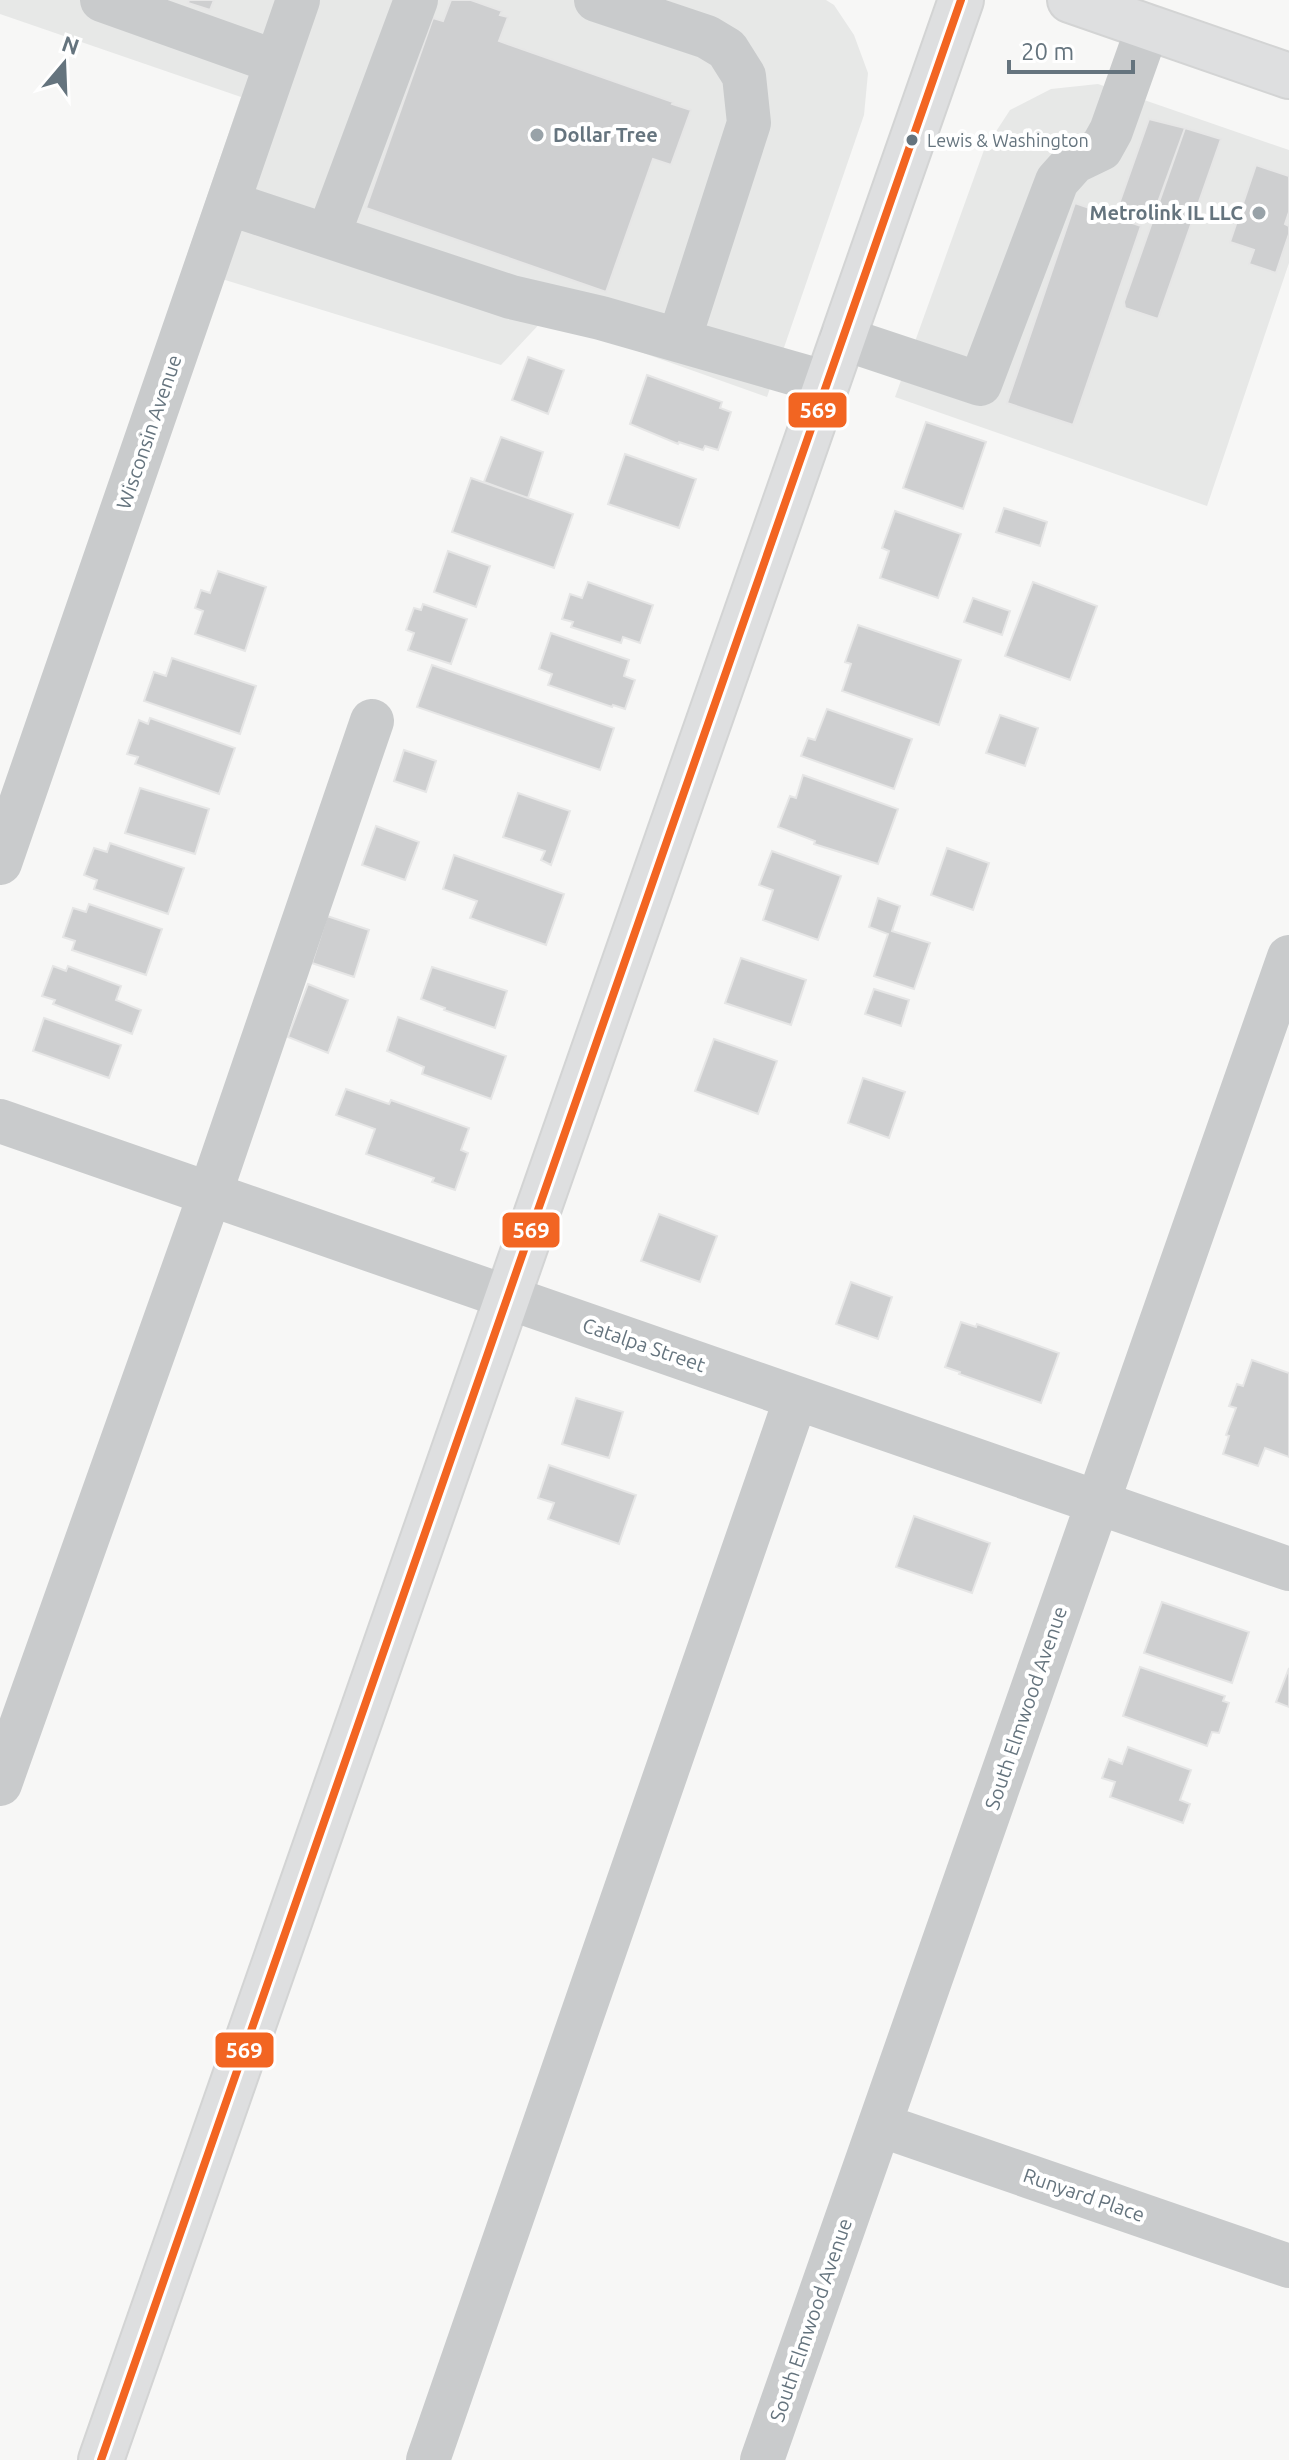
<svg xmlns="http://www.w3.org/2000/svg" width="1289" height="2460" font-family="Ubuntu,sans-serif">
<rect width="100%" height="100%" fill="#f7f7f6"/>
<!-- built -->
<path fill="#e7e8e7" d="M0,0H826L834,5L854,35L868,73L864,115L767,397L545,318L501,365L183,267L241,97L0,14Z
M1098,84L1289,150V263L1207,506L895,397L984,150L1010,110L1051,89Z"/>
<!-- building -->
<path fill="#cecfd0" stroke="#e6e6e6" stroke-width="2" d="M189,0H214L210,10L188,3Z
M451,0H471L502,11L500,15L508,17L499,41L673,102L672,104L691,110L671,165L653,159L606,292L366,208L433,18L443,21Z
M1149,119L1185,128L1153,216L1119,204Z
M1185,128L1221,139L1158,319L1125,308L1124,302Z
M1256,165L1289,176V212L1285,224L1289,226V234L1276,273L1249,264L1254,250L1230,242Z
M1075,203L1141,226L1073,425L1007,403Z
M528,357L564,370L548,414L512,400Z
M647,375L722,402L720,408L731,412L718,450L705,446L703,450L679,442L678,444L630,424Z
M926,422L986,442L963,509L903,488Z
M501,437L543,452L528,498L484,482Z
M625,454L696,479L679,528L608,504Z
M471,478L573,514L554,568L452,532Z
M1004,508L1047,522L1040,546L996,532Z
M895,511L961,534L938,598L880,578L889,551L882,548Z
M448,551L490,566L476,607L434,592Z
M218,571L266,587L245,651L195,634L203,611L195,608L201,590L210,593Z
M588,582L653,605L640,643L623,637L621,643L571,627L573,622L562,619L570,594L582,598Z
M1033,582L1097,606L1070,680L1005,656Z
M973,598L1010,611L1002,635L964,622Z
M423,604L467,619L451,664L408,650L414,633L406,630L414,608L421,610Z
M858,625L961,660L939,725L842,691L851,664L845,662Z
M551,633L629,660L624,676L635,680L625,709L613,705L612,707L548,685L552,674L539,669Z
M172,658L256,686L240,734L144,701L154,672L166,676Z
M432,665L614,728L600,770L417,707Z
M827,709L912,739L894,789L801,756L808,738L815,740Z
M1000,715L1038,728L1025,766L986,753Z
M150,718L235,748L219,794L135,764L138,757L127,754L139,720L148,724Z
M404,750L436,761L426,792L394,781Z
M803,775L898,809L878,864L814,844L815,841L778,827L790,796L796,798Z
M140,788L209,809L195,854L125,833Z
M518,793L570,811L551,865L541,860L545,851L503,837Z
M376,826L419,842L405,880L362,865Z
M110,843L184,868L168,914L94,889L97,880L84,875L94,848L107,852Z
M947,848L989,863L973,910L931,895Z
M772,851L841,876L818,940L763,920L773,890L759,885Z
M454,855L564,894L546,945L470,918L477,901L443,889Z
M878,898L900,906L892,931L930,943L914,989L874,976L888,934L869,927Z
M89,904L162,929L146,975L72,950L75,941L63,937L73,908L86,912Z
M327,916L369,930L354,977L312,963Z
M741,958L806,980L791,1025L725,1003Z
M53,966L66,971L68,966L121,986L116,1000L141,1010L132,1034L53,1004L55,1000L42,996Z
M432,967L507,991L495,1028L444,1010L445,1008L421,999Z
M308,984L348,1000L328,1053L288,1037Z
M874,989L909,1000L901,1026L865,1014Z
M398,1017L506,1056L491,1099L422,1074L424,1067L387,1051Z
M44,1018L121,1045L109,1078L33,1051Z
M714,1039L777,1061L758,1114L695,1091Z
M863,1078L905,1092L889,1138L848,1123Z
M346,1089L389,1104L391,1100L469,1128L461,1150L468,1153L455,1190L432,1182L434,1178L366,1154L375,1129L336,1115Z
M659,1214L717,1236L700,1282L641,1261Z
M851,1282L892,1297L878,1339L836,1324Z
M961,1322L976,1327L977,1324L1059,1353L1041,1403L959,1374L960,1372L945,1367Z
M1252,1360L1289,1373V1457L1265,1448L1258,1466L1223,1454L1229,1436L1226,1435L1236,1408L1229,1406L1237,1384L1243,1386Z
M576,1398L623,1412L609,1458L562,1444Z
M549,1465L636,1495L619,1544L548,1519L554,1503L538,1498Z
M914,1516L990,1543L972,1593L896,1567Z
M1162,1602L1249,1632L1232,1683L1144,1653Z
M1140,1667L1225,1696L1223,1701L1229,1703L1219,1733L1212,1732L1207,1746L1123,1716Z
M1289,1668V1707L1276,1702Z
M1128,1747L1191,1770L1180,1800L1190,1804L1183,1823L1110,1797L1115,1782L1102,1778L1109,1759L1122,1764Z"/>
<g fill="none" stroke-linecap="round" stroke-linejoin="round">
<defs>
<path id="major" d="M1070,0L1289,76
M101,2460L961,0"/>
</defs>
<!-- major casing -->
<use href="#major" stroke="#d3d4d4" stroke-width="48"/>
<!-- minor -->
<path stroke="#c9cbcc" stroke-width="44" d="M102,0L276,62
M596,0L707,37L727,49L744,76L749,123L679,340
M228,203L511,297L601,318L827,383
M328,236L416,0
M842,338L980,384L1057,181L1074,162L1101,149L1111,131L1148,27
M0,863L298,0
M0,1121L1289,1569
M0,1784L210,1194L372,721
M880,2125L1289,2266
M428,2460L796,1398
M762,2460L1289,957"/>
<!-- major -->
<use href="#major" stroke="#dedfe0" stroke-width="44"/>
<defs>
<path id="bus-1" d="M101,2460L961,0"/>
</defs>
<!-- bus-1 casing -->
<use href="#bus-1" stroke="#fff" stroke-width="14"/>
<!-- bus-1 -->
<use href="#bus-1" stroke="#f26522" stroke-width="8"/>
</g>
<!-- markers -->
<g fill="#98a2a8" stroke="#fff" stroke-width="3">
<circle cx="537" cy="135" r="8"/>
<circle cx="1259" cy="213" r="8"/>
</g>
<circle fill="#65747e" stroke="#fff" stroke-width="3" cx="912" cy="140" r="7"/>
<g text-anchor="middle" stroke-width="8" stroke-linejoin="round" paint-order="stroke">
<!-- bus labels -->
<g font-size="18" fill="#65747e" stroke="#fff" text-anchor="start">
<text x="927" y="147">Lewis &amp; Washington</text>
</g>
<!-- poi labels -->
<g font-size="20" font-weight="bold" fill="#65747e" stroke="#fff" text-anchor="start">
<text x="553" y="142">Dollar Tree</text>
<text x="1243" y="220" text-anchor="end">Metrolink IL LLC</text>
</g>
<!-- street labels -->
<g font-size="20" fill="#65747e" stroke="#fff">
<text transform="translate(149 432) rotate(-71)" y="7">Wisconsin Avenue</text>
<text transform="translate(644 1345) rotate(19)" y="7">Catalpa Street</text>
<text transform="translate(1026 1708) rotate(-71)" y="7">South Elmwood Avenue</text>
<text transform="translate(1084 2195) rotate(19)" y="7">Runyard Place</text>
<text transform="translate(811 2320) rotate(-71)" y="7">South Elmwood Avenue</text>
</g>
</g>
<g stroke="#fff" stroke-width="3">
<rect x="787" y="391" width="61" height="38" rx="8" fill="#f26522"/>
<rect x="501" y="1211" width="60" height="38" rx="8" fill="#f26522"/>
<rect x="214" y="2031" width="61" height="38" rx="8" fill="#f26522"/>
</g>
<g font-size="22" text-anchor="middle" font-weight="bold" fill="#fff">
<text x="818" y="418">569</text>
<text x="531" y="1238">569</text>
<text x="244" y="2058">569</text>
</g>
<!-- north arrow -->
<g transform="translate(64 64) rotate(19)" stroke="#ffffff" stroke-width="6" paint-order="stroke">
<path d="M0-6L14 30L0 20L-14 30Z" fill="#65747e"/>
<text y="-12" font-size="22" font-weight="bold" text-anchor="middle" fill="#65747e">N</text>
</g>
<!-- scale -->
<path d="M1009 60v12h124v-12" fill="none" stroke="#65747e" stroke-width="4"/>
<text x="1021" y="60" font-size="24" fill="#65747e" stroke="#ffffff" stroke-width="6" paint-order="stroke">20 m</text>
</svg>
